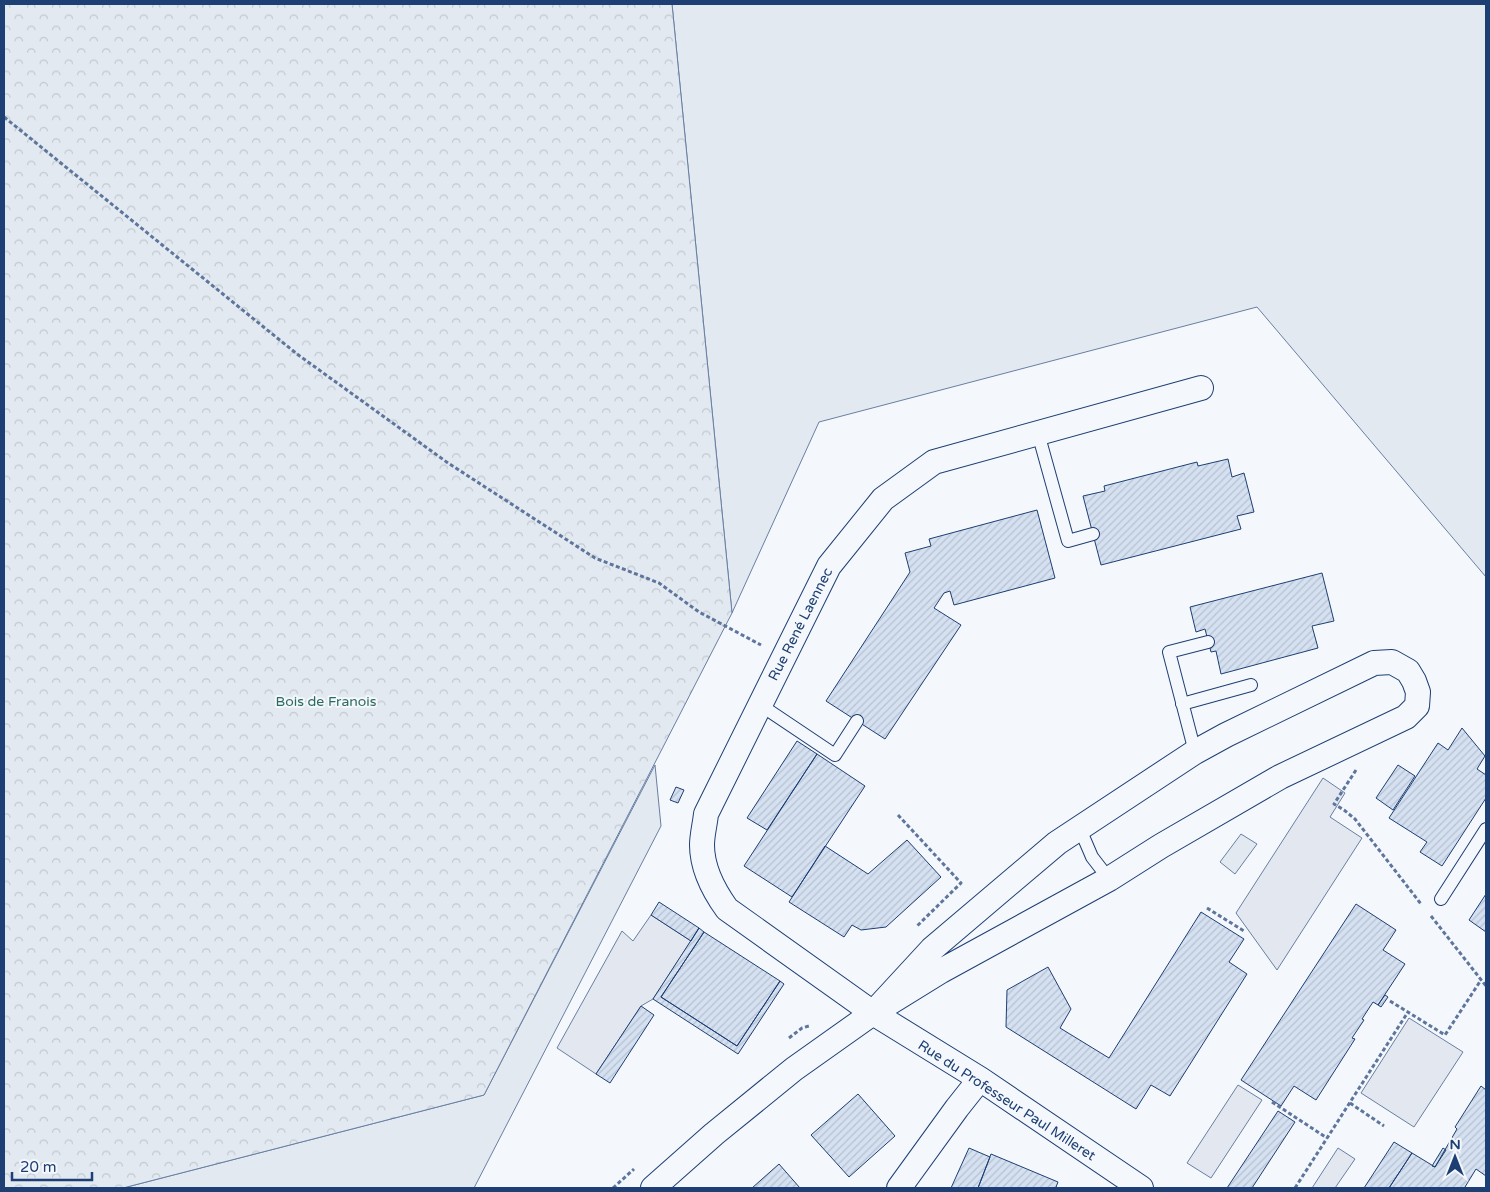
<svg xmlns="http://www.w3.org/2000/svg" width="1490" height="1192" font-family="'Varela Round',sans-serif">
<defs>
<pattern id="forest-crowns" width="20" height="18" patternUnits="userSpaceOnUse" patternTransform="scale(1.25)"><rect width="20" height="18" fill="#e3e9f0"/><path d="M2 6a3 3 0 1 1 6 0M12 15a3 3 0 1 1 6 0" fill="none" stroke="#c2c9d1"/></pattern>
<pattern id="building-hatch" width="6" height="6" patternUnits="userSpaceOnUse" patternTransform="scale(1.25)"><rect width="6" height="6" fill="#d5e0f0"/><path d="M-1 1l2-2M0 6l6-6M5 7l2-2" fill="none" stroke="#b6c1d1"/></pattern>
</defs>
<rect width="100%" height="100%" fill="#f4f7fb"/>
<!-- green -->
<path fill="#e3e9f0" stroke="#687fa3" d="M672,4H1486V577L1257,307L819,422L732,613Z
M655,765L661,826L474,1188H123L484,1095Z
M1241,834L1257,844L1235,874L1220,862Z"/>
<!-- forest -->
<path fill="url(#forest-crowns)" stroke="#687fa3" d="M4,4H672L732,613L484,1095L123,1188H4Z"/>
<!-- parking -->
<path fill="#e3e8f0" stroke="#687fa3" d="M1323,778L1345,793L1330,817L1362,838L1277,970L1236,913Z
M651,915L691,941L653,999L641,1006L596,1074L557,1048L622,931L633,941Z
M1409,1018L1463,1052L1414,1127L1361,1093Z
M1238,1085L1262,1100L1211,1178L1187,1163Z
M1338,1148L1355,1159L1335,1188H1312Z"/>
<!-- building -->
<path fill="url(#building-hatch)" stroke="#1d3f73" d="M1228,459L1232,477L1244,473L1254,512L1237,516L1241,529L1101,565L1083,496L1105,491L1104,486L1197,462L1198,466Z
M1037,510L1055,578L954,605L950,591L944,593L934,608L961,625L885,739L826,701L910,572L905,553L931,546L929,539Z
M1322,573L1334,621L1312,626L1318,648L1221,674L1216,651L1211,652L1205,629L1196,632L1190,607Z
M1462,728L1485,756L1477,769L1486,775V798L1442,866L1420,852L1427,842L1389,818L1438,743L1448,750Z
M797,741L817,754L767,830L747,818Z
M817,754L865,786L792,897L744,866Z
M1398,765L1415,776L1393,810L1376,798Z
M676,787L684,790L678,803L670,800Z
M907,840L941,877L886,927L861,930L852,925L844,937L789,902L825,846L868,874Z
M1486,894V932L1469,920Z
M659,902L699,928L691,941L651,915Z
M1356,904L1396,930L1383,950L1405,964L1378,1005L1373,1002L1362,1019L1364,1020L1352,1038L1355,1039L1316,1100L1294,1086L1281,1106L1241,1080Z
M1201,912L1244,939L1229,962L1247,974L1170,1096L1151,1085L1136,1109L1006,1027L1007,990L1048,967L1071,1009L1060,1028L1109,1058Z
M699,928L704,932L661,997L737,1046L780,981L784,984L738,1054L653,999Z
M704,932L780,981L737,1046L661,997Z
M1385,995L1388,997L1381,1007L1378,1005Z
M641,1006L654,1015L610,1083L596,1074Z
M1481,1086L1486,1090V1176L1476,1169L1465,1187L1467,1188H1389L1412,1153L1435,1167L1457,1129L1455,1127Z
M858,1094L895,1136L849,1177L811,1135Z
M1278,1111L1295,1122L1252,1188H1227Z
M1394,1142L1412,1153L1389,1188H1364Z
M969,1148L990,1157L978,1188H951Z
M1443,1148L1446,1150L1435,1167L1432,1166Z
M991,1154L1058,1182L1056,1187L1059,1188H978Z
M779,1164L800,1188H752Z"/>
<g fill="none" stroke-linecap="round" stroke-linejoin="round">
<defs>
<path id="lane" d="M1038,433L1068,541L1093,534
M759,704L835,755L857,721
M1182,704L1251,685
M1195,752L1169,652L1208,642
M1080,829L1092,857L1109,879
M1441,899L1486,829"/>
<path id="street" d="M653,1188L714,1134L794,1069L873,1013L941,971L1109,879L1161,846L1280,777L1406,717L1417,706L1418,692L1414,681L1408,671L1392,662L1374,663L1226,735L1195,752L1057,843L932,949L873,1013
M899,1188L957,1108L980,1079
M1141,1188L980,1079L873,1013L727,909C714,891 702,869 702,845C702,835 705,824 706,814L829,566L883,499L934,462L1201,388"/>
</defs>
<!-- lane casing -->
<use href="#lane" stroke="#1d3f73" stroke-width="14"/>
<!-- street casing -->
<use href="#street" stroke="#1d3f73" stroke-width="26"/>
<!-- path -->
<path stroke="#5e769c" stroke-width="3" stroke-dasharray="4 2.5" stroke-linecap="butt" d="M4,117L297,354L448,463L595,558L659,583L699,612L761,645
M1356,770L1334,804L1344,810L1355,819L1421,904
M898,815L961,883L917,926
M1207,908L1244,931
M1431,916L1486,986
M1390,1001L1445,1035L1481,980
M789,1038L802,1028L809,1026
M1272,1102L1327,1138
M1350,1103L1384,1126
M613,1188L634,1169
M1295,1188L1408,1012"/>
<!-- lane -->
<use href="#lane" stroke="#f4f7fb" stroke-width="12"/>
<!-- street -->
<use href="#street" stroke="#f4f7fb" stroke-width="24"/>
</g>
<g text-anchor="middle" stroke-width="4" stroke-linejoin="round" paint-order="stroke">
<!-- street labels -->
<g font-size="14" fill="#1d3f73" stroke="#f4f7fb">
<text transform="translate(800 624) rotate(-63)" y="5">Rue René Laennec</text>
<text transform="translate(1007 1100) rotate(33)" y="5">Rue du Professeur Paul Milleret</text>
</g>
<!-- park labels -->
<g font-size="14" fill="#2c6c60" stroke="#f4f7fb">
<text x="326" y="706">Bois de Franois</text>
</g>
</g>
<!-- border -->
<rect width="1490" height="1192" fill="none" stroke="#1d3f73" stroke-width="10"/>
<!-- north arrow -->
<g transform="translate(1455 1157)" stroke="#f4f7fb" stroke-width="4" paint-order="stroke">
<path d="M0-4L9 19L0 12L-9 19Z" fill="#1d3f73"/>
<text y="-8" font-size="14" font-weight="bold" text-anchor="middle" fill="#1d3f73">N</text>
</g>
<!-- scale -->
<path d="M12 1172v8h80v-8" fill="none" stroke="#1d3f73" stroke-width="2.5"/>
<text x="20" y="1172" font-size="15" fill="#1d3f73" stroke="#f4f7fb" stroke-width="4" paint-order="stroke">20 m</text>
</svg>
